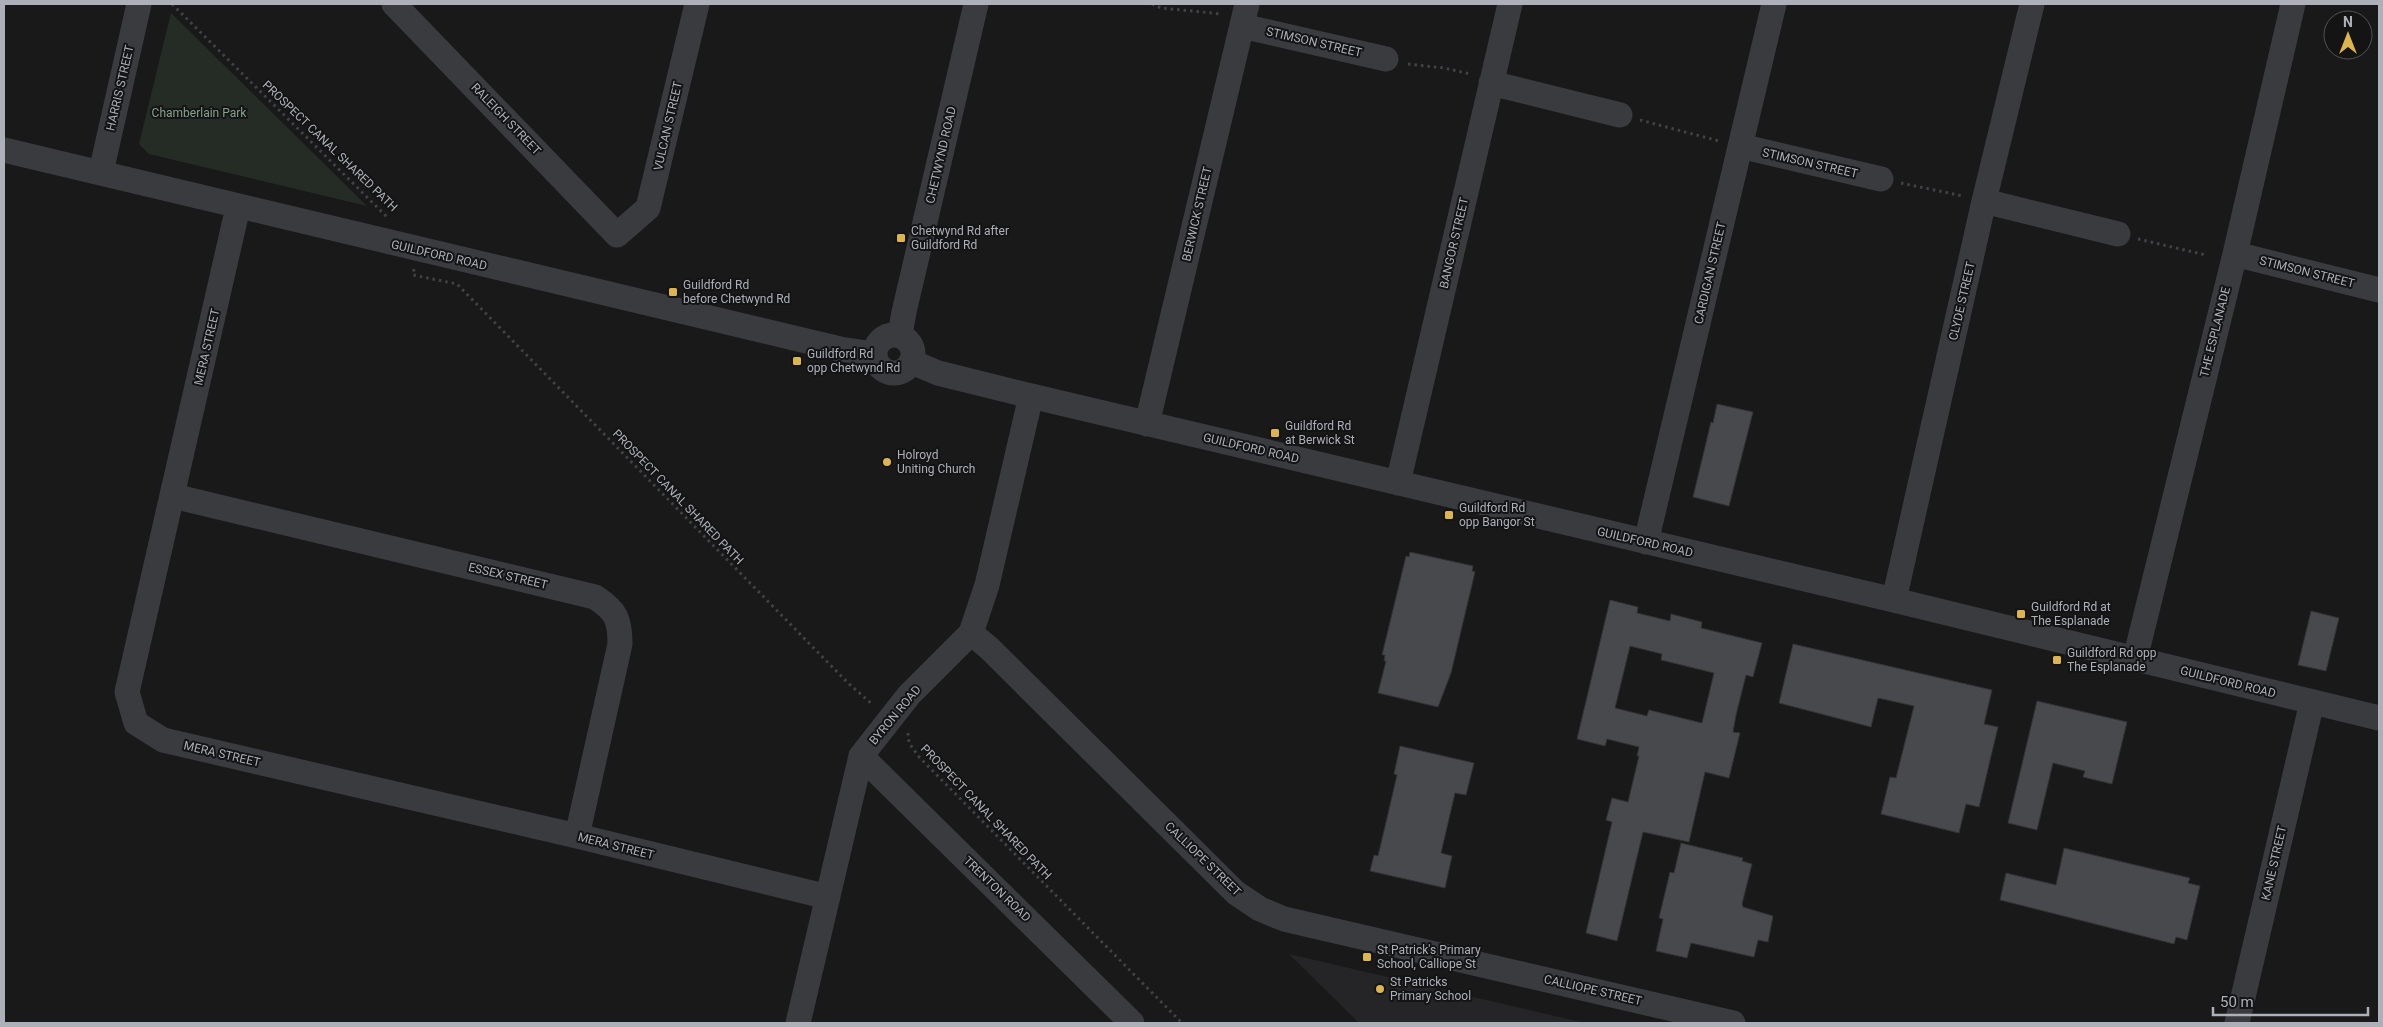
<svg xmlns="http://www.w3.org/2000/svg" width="2383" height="1027" font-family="Roboto,sans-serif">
<rect width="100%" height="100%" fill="#19191a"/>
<!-- built -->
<path fill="#252527" d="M1289,954L1585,1023H1359Z"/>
<!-- green -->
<path fill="#252c26" d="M171,13L367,206L149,154L139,144Z"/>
<!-- building -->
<path fill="#48494c" stroke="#333336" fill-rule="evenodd" d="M1717,404L1753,412L1729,506L1693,497L1711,422L1713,423Z
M1410,552L1473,566L1472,571L1475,572L1451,673L1438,707L1378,693L1386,661H1384L1385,655H1382L1406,556L1409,557Z
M1610,600L1638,607L1637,613L1670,621L1671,614L1702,622L1701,628L1762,643L1753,677L1746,675L1736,715L1733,732L1740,733L1729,778L1705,772L1689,842L1643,832L1617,941L1586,933L1612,822L1606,820L1612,798L1628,802L1639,756H1637L1639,747L1607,739L1605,746L1577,739ZM1630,646L1662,654L1661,660L1714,673L1702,723L1649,710L1647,716L1615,708Z
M2311,611L2339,618L2326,671L2298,665Z
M1793,644L1992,690L1984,724L1998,727L1979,807L1966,804L1959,833L1881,814L1890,777L1896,778L1914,706L1878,698L1871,727L1779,703Z
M2037,701L2127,722L2112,784L2083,777L2085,771L2053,763L2037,830L2008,823Z
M1400,746L1474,763L1466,795L1455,793L1441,853L1452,856L1445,888L1370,871L1374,855L1378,856L1387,818L1397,775L1394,774Z
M1681,843L1743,858L1742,861L1752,864L1742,904L1743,907L1773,916L1768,942L1758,940L1754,957L1691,943L1687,958L1656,951L1663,919L1659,918L1670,872L1674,873Z
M2064,848L2190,878L2188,883L2200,886L2187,940L2176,937L2174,944L2000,900L2006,873L2056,885Z"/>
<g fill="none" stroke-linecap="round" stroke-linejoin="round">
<!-- path -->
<path stroke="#404246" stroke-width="3" stroke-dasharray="2.5 4" stroke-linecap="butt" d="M172,4L387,217
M1152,4L1161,8L1222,14
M1408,64L1444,68L1470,74
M1640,120L1719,141
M1901,183L1963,196
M2138,239L2206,255
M414,269L413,275L457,284L848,683L873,705
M908,733L909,743L919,757L1182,1023"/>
<!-- minor -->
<path stroke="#3a3b3f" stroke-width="25" d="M394,4L617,235L648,208L697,4
M1242,26L1386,59
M1491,83L1620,115
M1740,146L1881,179
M4,150L840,349L874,354
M101,172L139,4
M1984,201L2118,234
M238,207L127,692L136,723L163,740L577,836L828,897
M2235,254L2379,290
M875 354a19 19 0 1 1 38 0a19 19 0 1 1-38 0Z
M900,335L904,312L976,4
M912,362L938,373L1031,396L1894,600L2379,718
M1147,424L1247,4
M1398,483L1510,4
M173,496L595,597C616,611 620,619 620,644L577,836
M1646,542L1774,4
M1894,600L1984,201L2032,4
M971,633L989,648L1236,893L1260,909L1284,919L1733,1023
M2135,659L2235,254L2293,4
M861,756L1132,1023
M798,1023L861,756L909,695L971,633L987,585L1031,396
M2237,1023L2312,702"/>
</g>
<!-- markers -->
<g fill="#dcb54f" stroke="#141415" stroke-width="2">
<rect x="896" y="233" width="10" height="10" rx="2.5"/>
<rect x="668" y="287" width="10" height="10" rx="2.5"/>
<rect x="792" y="356" width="10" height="10" rx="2.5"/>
<rect x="1270" y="428" width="10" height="10" rx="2.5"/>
<circle cx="887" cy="462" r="5"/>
<rect x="1444" y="510" width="10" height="10" rx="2.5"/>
<rect x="2016" y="609" width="10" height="10" rx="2.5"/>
<rect x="2052" y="655" width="10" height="10" rx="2.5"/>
<rect x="1362" y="952" width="10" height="10" rx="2.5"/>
<circle cx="1380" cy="989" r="5"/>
</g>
<g text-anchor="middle" stroke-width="4" stroke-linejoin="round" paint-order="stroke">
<!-- street labels -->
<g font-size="12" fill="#adb0b8" stroke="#141415">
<text transform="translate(1314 42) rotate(13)" y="4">STIMSON STREET</text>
<text transform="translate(120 88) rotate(-77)" y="4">HARRIS STREET</text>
<text transform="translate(506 119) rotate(46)" y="4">RALEIGH STREET</text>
<text transform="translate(668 126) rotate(-77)" y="4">VULCAN STREET</text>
<text transform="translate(330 146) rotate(44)" y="4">PROSPECT CANAL SHARED PATH</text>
<text transform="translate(941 155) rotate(-77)" y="4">CHETWYND ROAD</text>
<text transform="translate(1810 163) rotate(13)" y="4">STIMSON STREET</text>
<text transform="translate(1197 214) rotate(-77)" y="4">BERWICK STREET</text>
<text transform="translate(1454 243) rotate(-77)" y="4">BANGOR STREET</text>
<text transform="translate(439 255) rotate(13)" y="4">GUILDFORD ROAD</text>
<text transform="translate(2307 272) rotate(14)" y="4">STIMSON STREET</text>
<text transform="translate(1710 273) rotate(-77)" y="4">CARDIGAN STREET</text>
<text transform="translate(1962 301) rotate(-77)" y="4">CLYDE STREET</text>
<text transform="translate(2215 332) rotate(-76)" y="4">THE ESPLANADE</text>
<text transform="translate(207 347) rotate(-77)" y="4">MERA STREET</text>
<text transform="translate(1251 448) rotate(13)" y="4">GUILDFORD ROAD</text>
<text transform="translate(678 497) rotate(46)" y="4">PROSPECT CANAL SHARED PATH</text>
<text transform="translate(1645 542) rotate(13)" y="4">GUILDFORD ROAD</text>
<text transform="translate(508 576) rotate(13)" y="4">ESSEX STREET</text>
<text transform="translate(2228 682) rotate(14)" y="4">GUILDFORD ROAD</text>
<text transform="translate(895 715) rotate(-50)" y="4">BYRON ROAD</text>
<text transform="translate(222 754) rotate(13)" y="4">MERA STREET</text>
<text transform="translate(986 812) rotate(46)" y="4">PROSPECT CANAL SHARED PATH</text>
<text transform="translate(616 846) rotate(14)" y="4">MERA STREET</text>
<text transform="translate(1203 859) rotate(44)" y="4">CALLIOPE STREET</text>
<text transform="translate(2274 863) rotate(-77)" y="4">KANE STREET</text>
<text transform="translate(997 889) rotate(44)" y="4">TRENTON ROAD</text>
<text transform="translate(1593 990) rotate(13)" y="4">CALLIOPE STREET</text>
</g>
<!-- park labels -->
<g font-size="12" fill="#86a18a" stroke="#141415">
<text x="199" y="117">Chamberlain Park</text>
</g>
<!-- poi labels -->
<g font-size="12" fill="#adb0b8" stroke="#141415" text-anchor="start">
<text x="911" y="235">Chetwynd Rd after<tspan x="911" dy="14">Guildford Rd</tspan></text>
<text x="683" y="289">Guildford Rd<tspan x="683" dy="14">before Chetwynd Rd</tspan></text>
<text x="807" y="358">Guildford Rd<tspan x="807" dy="14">opp Chetwynd Rd</tspan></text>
<text x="1285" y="430">Guildford Rd<tspan x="1285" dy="14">at Berwick St</tspan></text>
<text x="897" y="459">Holroyd<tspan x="897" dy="14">Uniting Church</tspan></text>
<text x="1459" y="512">Guildford Rd<tspan x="1459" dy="14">opp Bangor St</tspan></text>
<text x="2031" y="611">Guildford Rd at<tspan x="2031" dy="14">The Esplanade</tspan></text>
<text x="2067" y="657">Guildford Rd opp<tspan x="2067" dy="14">The Esplanade</tspan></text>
<text x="1377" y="954">St Patrick's Primary<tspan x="1377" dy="14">School, Calliope St</tspan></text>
<text x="1390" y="986">St Patricks<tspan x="1390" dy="14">Primary School</tspan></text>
</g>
</g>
<!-- border -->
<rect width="2383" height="1027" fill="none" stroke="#adb0b8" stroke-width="10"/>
<!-- north arrow -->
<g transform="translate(2348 35)"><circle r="24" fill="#141415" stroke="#515256"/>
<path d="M0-4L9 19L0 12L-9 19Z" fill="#dcb54f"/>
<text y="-8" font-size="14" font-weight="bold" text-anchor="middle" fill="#adb0b8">N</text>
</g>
<!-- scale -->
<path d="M2213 1007v8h155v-8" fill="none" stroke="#adb0b8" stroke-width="2.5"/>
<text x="2220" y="1007" font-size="15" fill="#adb0b8" stroke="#141415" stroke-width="4" paint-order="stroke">50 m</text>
</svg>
